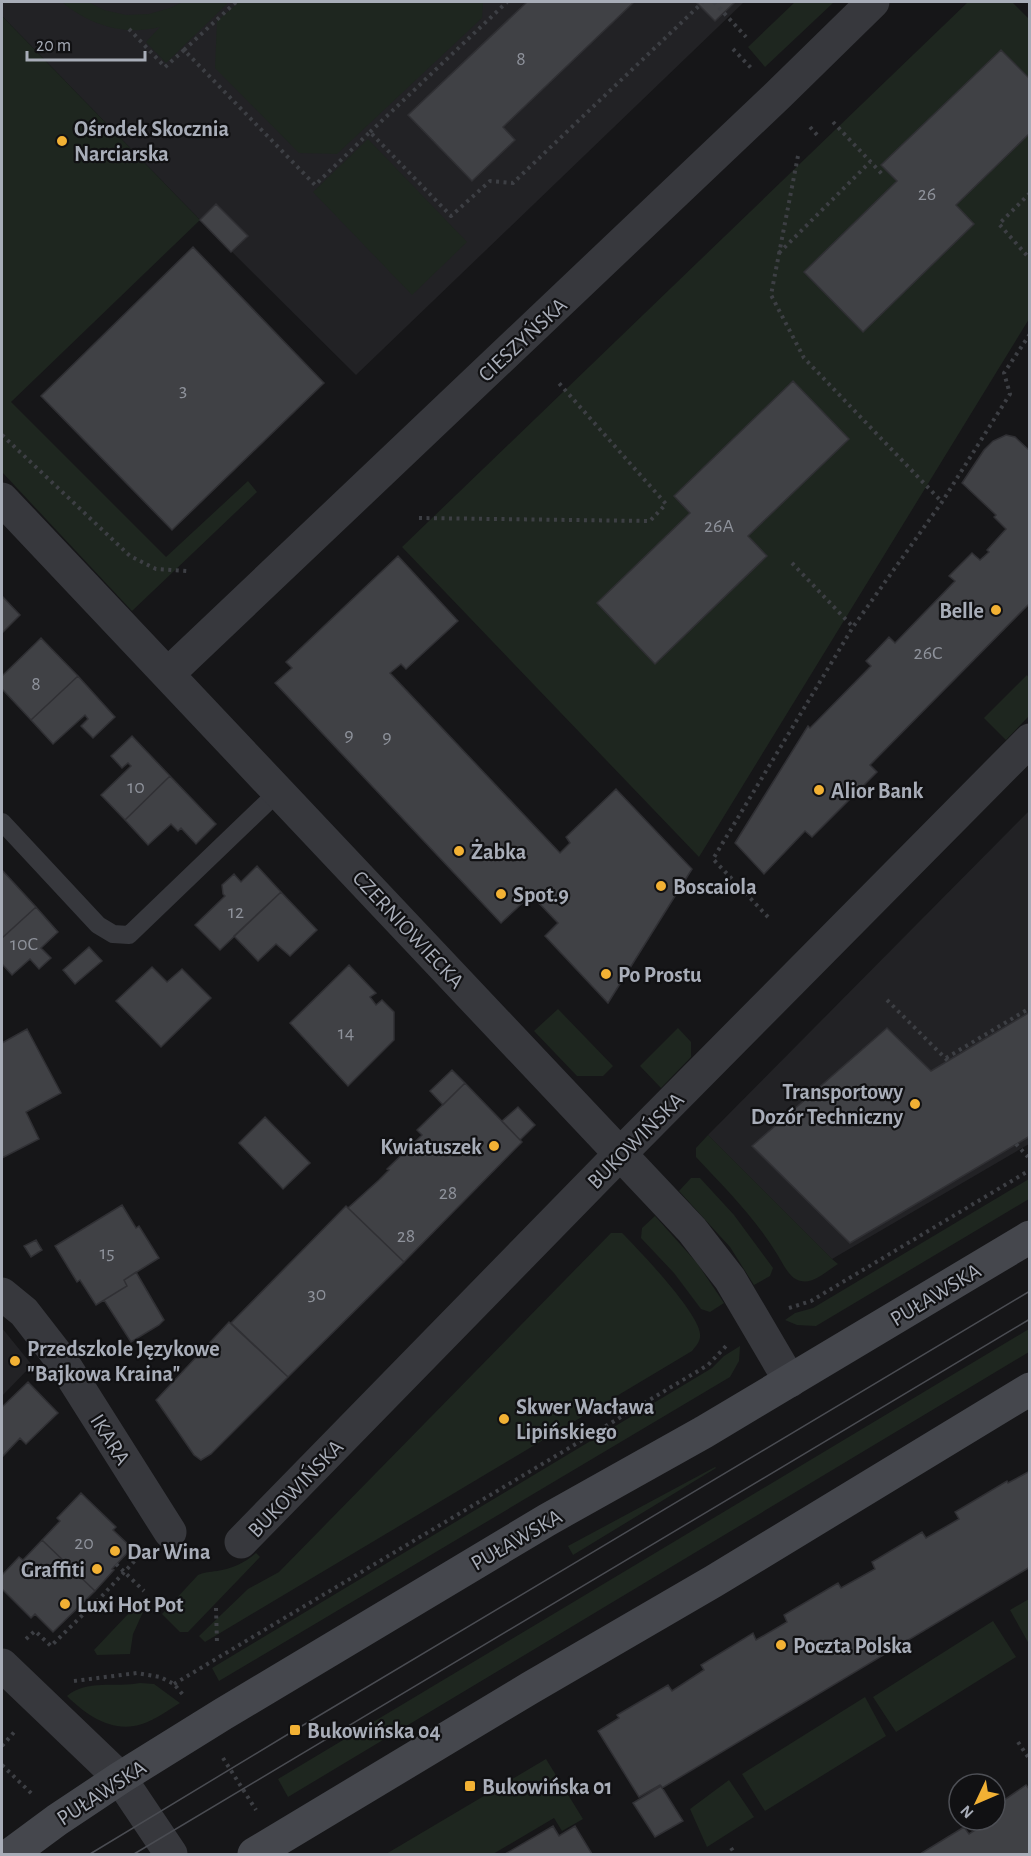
<svg xmlns="http://www.w3.org/2000/svg" width="1031" height="1856" font-family="'Alegreya Sans',sans-serif">
<rect width="100%" height="100%" fill="#161618"/>
<!-- built -->
<path fill="#222225" d="M2,2H744L356,375L200,220L2,16Z
M1029,811V1144L832,1259L708,1135Z
M2,1328L32,1365L2,1396Z"/>
<!-- green -->
<path fill="#1e261f" d="M62,2H88L104,10L126,15L149,14L170,8L183,2H229L166,63L146,42L160,27C124,36 89,25 62,2Z
M239,2H483L482,18L337,154L299,153L215,68L217,21Z
M795,2H834L765,67L748,47Z
M968,2H1012L1029,19V319L699,857L402,547Z
M2,16L200,220L11,402L166,557L248,481L257,492L132,611L2,472Z
M368,139L467,242L412,295L313,192Z
M1027,675L1029,678V716L1006,740L984,718Z
M558,1009L613,1066L603,1076H577L534,1031Z
M678,1028L691,1042V1057L661,1088L640,1066Z
M708,1135L832,1259L838,1264C828,1270 814,1284 801,1281C789,1279 783,1263 777,1254C755,1218 725,1188 696,1157V1148Z
M691,1178H700L734,1215L773,1268L770,1276L754,1285L730,1247L679,1191Z
M1029,1179V1199L816,1326L797,1325L785,1320L795,1313L813,1308Z
M655,1216L697,1263L724,1303L710,1312L701,1309L674,1273L641,1238L642,1228Z
M611,1233H622C639,1250 699,1313 700,1334C701,1341 696,1346 692,1351L205,1642L199,1636L248,1589L279,1572Z
M1029,1329V1352L288,1797L278,1779Z
M740,1346L739,1361L730,1377L219,1681L212,1668L712,1368L724,1356Z
M715,1467L716,1468L573,1555L568,1546Z
M256,1553L260,1557L188,1632H180L162,1614L198,1575C205,1572 209,1572 217,1571C231,1569 245,1563 256,1553Z
M1029,1599V1644L1010,1610Z
M143,1612L133,1634L130,1654L97,1655L94,1650L129,1613Z
M993,1621L1016,1657L896,1732L873,1697Z
M140,1683L154,1684L180,1703C168,1710 155,1720 142,1724C113,1734 86,1715 67,1696C87,1679 115,1688 140,1683Z
M865,1697L886,1736L765,1811L742,1774Z
M546,1759L583,1819L562,1831L554,1818L493,1854H386Z
M729,1780L754,1817L707,1847L690,1809Z"/>
<!-- building -->
<path fill="#404145" stroke="#303034" stroke-width="1.5" d="M527,2H634L503,127L515,140L472,181L408,115Z
M696,2H733L734,3L715,21Z
M1001,50L1030,79V133L956,205L974,224L863,332L804,272L897,181L881,165Z
M216,204L248,236L231,252L200,220Z
M193,247L324,383L172,530L41,396Z
M793,381L849,439L748,536L767,556L655,664L597,603L690,513L674,496Z
M1006,435L1015,437L1030,451V603L870,765L877,772L812,837L805,831L764,874L735,843L808,726L810,728L871,666L866,661L889,637L895,643L955,581L949,576L972,553L980,560L989,552L987,550L1006,529L994,517L996,515L962,483L984,450L993,441Z
M398,556L458,621L406,669L401,664L390,673L560,853L570,843L566,837L616,789L692,869L608,1003L545,936L558,923L531,895L501,923L275,683L292,668L286,662Z
M2,596L20,615L2,633Z
M41,638L78,676L31,720L2,689V676Z
M78,676L115,717L93,738L81,726L88,719L85,715L53,744L31,720Z
M132,736L170,776L125,820L101,795L131,766L128,763L122,768L111,756Z
M170,776L216,824L196,844L181,828L178,831L171,824L148,845L125,820Z
M257,866L281,892L220,950L195,925L225,896L223,894L222,885L234,874L241,882Z
M2,870L36,907L2,938Z
M281,892L317,930L290,956L276,944L258,961L234,936Z
M36,907L58,932L41,948L51,958L39,969L30,959L12,975L2,964V938Z
M89,947L102,961L75,984L63,970Z
M349,965L376,993L370,997L376,1005L382,1000L394,1012V1040L348,1086L290,1023Z
M152,967L167,982L182,969L211,998L161,1047L116,1001Z
M1030,1012V1136L850,1243L752,1146L887,1028L931,1071Z
M27,1029L61,1093L26,1112L39,1139L2,1158V1043Z
M452,1070L465,1083L443,1105L430,1091Z
M465,1083L522,1142L404,1262L348,1208L379,1180L389,1170L387,1169L422,1135L417,1130Z
M518,1107L535,1125L520,1140L502,1121Z
M265,1117L310,1163L283,1189L239,1143Z
M122,1205L136,1228L139,1226L159,1258L124,1280L127,1286L96,1305L80,1280L77,1282L55,1246Z
M346,1206L404,1262L288,1377L231,1323Z
M36,1240L42,1250L31,1257L24,1246Z
M136,1272L164,1320L159,1325L131,1342L104,1300L127,1286L124,1280Z
M229,1322L288,1377L211,1454L201,1460L194,1455L156,1400Z
M28,1382L58,1413L26,1444L20,1438L2,1457V1407Z
M1030,1471V1567L662,1788L660,1785L639,1797L598,1731L619,1718L617,1715L668,1685L672,1691L704,1670L701,1665L753,1633L756,1640L787,1622L784,1615L838,1583L841,1588L875,1569L872,1562L922,1532L926,1538L959,1519L955,1512L1007,1481L1008,1483Z
M81,1493L116,1527L113,1530L132,1548L112,1569L114,1570L95,1591L42,1540L60,1521L57,1518Z
M42,1540L95,1591L53,1632L35,1614L31,1618L2,1589V1575L19,1557L23,1560Z
M1026,1785L1030,1790V1854H920L964,1827L969,1834L991,1820H995V1817L1002,1813L997,1805Z
M661,1786L683,1821L655,1837L633,1803Z
M553,1826L559,1836L575,1826L592,1854H505Z"/>
<g fill="none" stroke-linecap="round" stroke-linejoin="round">
<!-- path -->
<path stroke="#3d3f44" stroke-width="4" stroke-dasharray="3 4.5" stroke-linecap="butt" d="M714,2L746,37
M129,29L165,67L184,50L315,185L370,132L451,216L490,181L513,183L703,2
M733,49L753,70
M184,50L236,2
M833,122L882,174
M810,127L819,137
M370,132L507,2
M798,156L771,295L804,358L942,502
M1030,193L999,224L1030,259
M779,253L870,162
M2,435L130,556L156,569L187,571
M419,518L650,521L666,504L558,382
M792,563L853,627
M768,917L713,859L853,627L942,502L1010,394L1004,373L1030,334
M887,1000L948,1061
M946,1058L1030,1008
M1016,1144L1028,1157
M789,1308L811,1301L1030,1170
M116,1564L144,1591
M216,1608L217,1643
M26,1639L35,1631L51,1646L101,1597L141,1554
M74,1681L137,1673L160,1677L174,1684L184,1696
M174,1684L708,1365L726,1346
M1018,1742L1030,1760
M2,1746L16,1730
M223,1758L256,1810
M2,1765L32,1794
M731,1848L735,1854"/>
<!-- service -->
<path stroke="#37383d" stroke-width="18" d="M2,822L98,925L113,934L129,935L279,791"/>
<!-- minor -->
<path stroke="#37383d" stroke-width="33" d="M2,499L692,1230L730,1279L790,1381
M168,674L779,94L873,2
M2,1294L24,1312L62,1361L170,1532
M241,1542L620,1154L1030,740"/>
<!-- tertiary -->
<path stroke="#37383d" stroke-width="33" d="M2,1665L120,1778L171,1854"/>
<!-- secondary -->
<path stroke="#45474d" stroke-width="33" d="M11,1854L57,1820L120,1778L223,1714L547,1520L704,1432L1030,1237
M254,1854L530,1688L714,1581L1030,1389"/>
<!-- tram -->
<path stroke="#4a4c52" stroke-width="1.5" d="M90,1854L295,1730L1030,1291
M134,1854L1030,1319"/>
</g>
<!-- markers -->
<g fill="#f2b134" stroke="#111113" stroke-width="2">
<circle cx="62" cy="141" r="6"/>
<circle cx="996" cy="610" r="6"/>
<circle cx="819" cy="790" r="6"/>
<circle cx="459" cy="851" r="6"/>
<circle cx="661" cy="886" r="6"/>
<circle cx="501" cy="894" r="6"/>
<circle cx="606" cy="974" r="6"/>
<circle cx="915" cy="1104" r="6"/>
<circle cx="494" cy="1146" r="6"/>
<circle cx="15" cy="1361" r="6"/>
<circle cx="504" cy="1419" r="6"/>
<circle cx="115" cy="1551" r="6"/>
<circle cx="97" cy="1569" r="6"/>
<circle cx="65" cy="1604" r="6"/>
<circle cx="781" cy="1645" r="6"/>
<rect x="289" y="1724" width="12" height="12" rx="3"/>
<rect x="464" y="1780" width="12" height="12" rx="3"/>
</g>
<g text-anchor="middle" stroke-width="4.5" stroke-linejoin="round" paint-order="stroke">
<!-- number labels -->
<g font-size="20" fill="#8e929b">
<text x="521" y="65">8</text>
<text x="927" y="200">26</text>
<text x="183" y="396">3</text>
<text x="719" y="532">26A</text>
<text x="928" y="659">26C</text>
<text x="36" y="690">8</text>
<text x="349" y="741">9</text>
<text x="387" y="743">9</text>
<text x="136" y="793">10</text>
<text x="236" y="918">12</text>
<text x="24" y="950">10C</text>
<text x="346" y="1039">14</text>
<text x="448" y="1199">28</text>
<text x="406" y="1242">28</text>
<text x="107" y="1259">15</text>
<text x="317" y="1300">30</text>
<text x="84" y="1549">20</text>
</g>
<!-- poi labels -->
<g font-size="22" font-weight="bold" fill="#a8adb8" stroke="#111113" text-anchor="start">
<text x="74" y="136">Ośrodek Skocznia<tspan x="74" dy="25">Narciarska</tspan></text>
<text x="984" y="618" text-anchor="end">Belle</text>
<text x="831" y="798">Alior Bank</text>
<text x="471" y="859">Żabka</text>
<text x="673" y="894">Boscaiola</text>
<text x="513" y="902">Spot.9</text>
<text x="618" y="982">Po Prostu</text>
<text x="903" y="1099" text-anchor="end">Transportowy<tspan x="903" dy="25">Dozór Techniczny</tspan></text>
<text x="482" y="1154" text-anchor="end">Kwiatuszek</text>
<text x="27" y="1356">Przedszkole Językowe<tspan x="27" dy="25">"Bajkowa Kraina"</tspan></text>
<text x="516" y="1414">Skwer Wacława<tspan x="516" dy="25">Lipińskiego</tspan></text>
<text x="127" y="1559">Dar Wina</text>
<text x="85" y="1577" text-anchor="end">Graffiti</text>
<text x="77" y="1612">Luxi Hot Pot</text>
<text x="793" y="1653">Poczta Polska</text>
<text x="307" y="1738">Bukowińska 04</text>
<text x="482" y="1794">Bukowińska 01</text>
</g>
<!-- street labels -->
<g font-size="22" fill="#a8adb8" stroke="#111113">
<text transform="translate(522 339) rotate(-43)" y="8">CIESZYŃSKA</text>
<text transform="translate(409 929) rotate(47)" y="8">CZERNIOWIECKA</text>
<text transform="translate(635 1140) rotate(-45)" y="8">BUKOWIŃSKA</text>
<text transform="translate(935 1294) rotate(-31)" y="8">PUŁAWSKA</text>
<text transform="translate(111 1439) rotate(58)" y="8">IKARA</text>
<text transform="translate(295 1488) rotate(-46)" y="8">BUKOWIŃSKA</text>
<text transform="translate(516 1539) rotate(-30)" y="8">PUŁAWSKA</text>
<text transform="translate(101 1792) rotate(-33)" y="8">PUŁAWSKA</text>
</g>
</g>
<!-- border -->
<rect width="1031" height="1856" fill="none" stroke="#a8adb8" stroke-width="6"/>
<!-- north arrow -->
<g transform="translate(977 1802) rotate(226)"><circle r="28" fill="#111113" stroke="#4d4f55" stroke-width="1.5"/>
<path d="M0-4.5L10 22L0 15L-10 22Z" fill="#f2b134"/>
<text y="-9" font-size="16" font-weight="bold" text-anchor="middle" fill="#a8adb8">N</text>
</g>
<!-- scale -->
<path d="M27 51v9h118v-9" fill="none" stroke="#a8adb8" stroke-width="3"/>
<text x="36" y="51" font-size="18" fill="#a8adb8" stroke="#111113" stroke-width="4.5" paint-order="stroke">20 m</text>
</svg>
